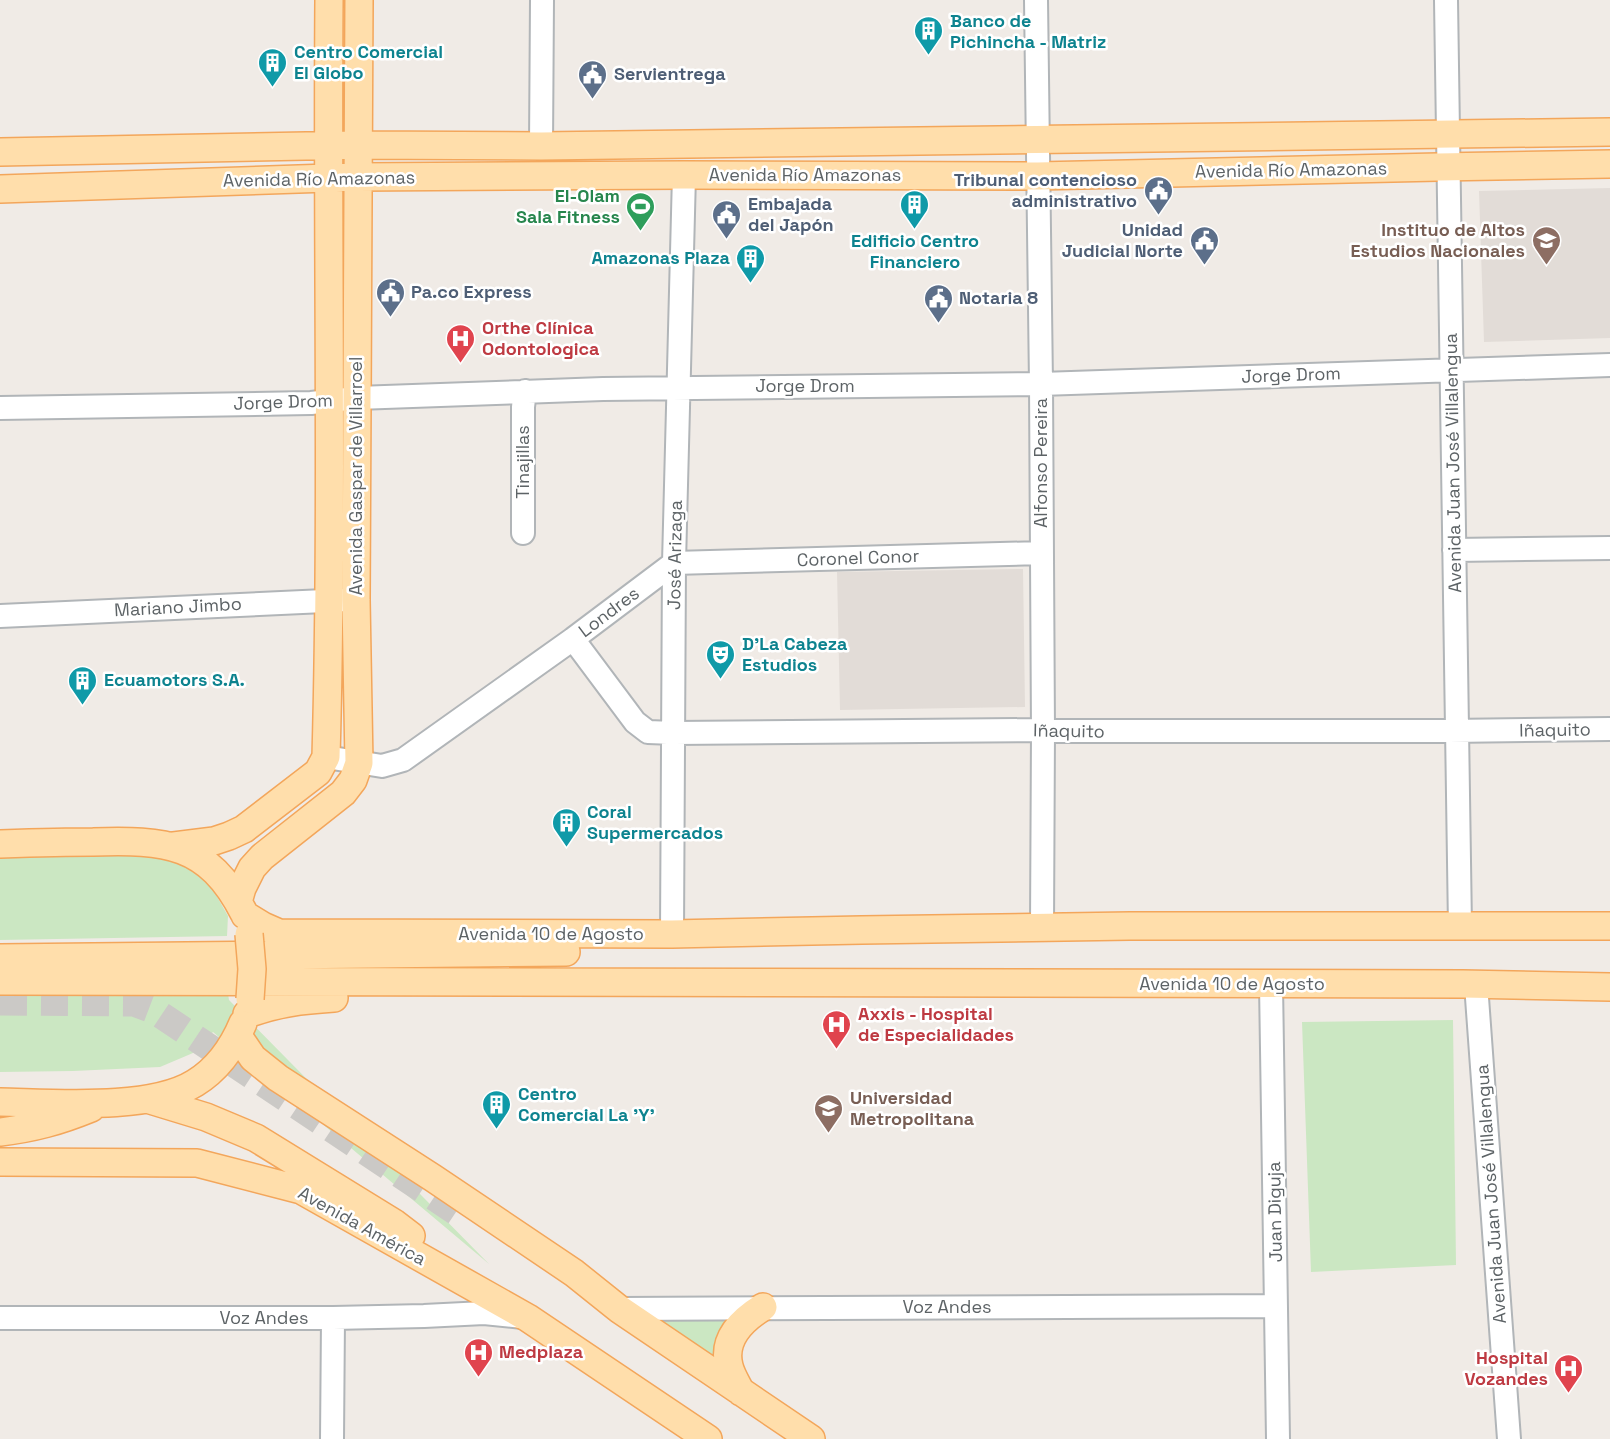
<svg xmlns="http://www.w3.org/2000/svg" width="1610" height="1439" font-family="'Space Grotesk',sans-serif">
<rect width="100%" height="100%" fill="#f0ebe6"/>
<!-- education -->
<path fill="#e2dcd7" d="M1610,188V338L1484,342L1479,191Z
M1023,569L1025,707L840,710L837,572Z"/>
<!-- green -->
<path fill="#cbe7c2" d="M141,852L179,861L211,886L228,916L227,936L0,940V856Z
M227,988L229,1000L489,1264L213,1032L193,1053L160,1067L73,1071L0,1072V990Z
M1453,1020L1456,1265L1311,1272L1302,1022Z
M736,1320L722,1364L659,1321Z"/>
<g fill="none" stroke-linecap="round" stroke-linejoin="round">
<!-- major-tunnel -->
<path stroke="#cbc9c6" stroke-width="27" stroke-dasharray="27 14" stroke-linecap="butt" d="M0,1002L134,1003L155,1011L456,1212"/>
<defs>
<path id="minor" d="M1036,0L1041,384L1043,731L1042,927
M1446,0L1460,927
M541,146L542,0
M0,408L311,403L357,398L603,389L1041,384L1610,365
M523,533V407L525,391
M1454,550L1610,548
M0,616L346,600
M573,639L635,722L648,732L674,733L1033,730L1056,731H1449L1610,729
M326,757L382,766L403,760L573,639L674,563L1041,553
M672,934L674,563L684,175
M1271,984L1278,1439
M1476,984L1509,1439
M619,1309L1276,1306
M0,1318H333L424,1316L484,1313L523,1317
M332,1439L333,1318"/>
<path id="major" d="M0,152L358,145L541,146L1610,132
M0,189L358,177L684,175L1038,176L1438,167L1610,164
M0,844C31,843 62,842 93,842C165,840 208,842 244,913
M174,846L214,841L229,836L244,829L318,772L326,757C333,505 327,252 329,0
M238,902L242,888L252,868L262,857L343,793L353,780L359,763L356,600L359,0
M245,915L263,926L279,933L672,934L862,930L1130,926H1610
M0,958L566,952
M0,981L1463,984L1610,987
M247,1014C277,1003 302,1000 334,998
M238,1036L253,1058L278,1078L433,1178L574,1273L619,1309L811,1439
M147,1099L206,1117L256,1138L394,1223L411,1236
M0,1102C54,1103 150,1111 195,1083C218,1069 233,1047 243,1023
M0,1132C34,1128 59,1121 91,1108
M0,1162L197,1163L301,1190L528,1318L708,1439
M741,1392C737,1384 731,1375 729,1366C722,1339 742,1320 763,1307"/>
</defs>
<!-- minor casing -->
<use href="#minor" stroke="#b1b5b8" stroke-width="26"/>
<!-- major casing -->
<use href="#major" stroke="#f3a65b" stroke-width="30"/>
<!-- minor -->
<use href="#minor" stroke="#fff" stroke-width="22"/>
<!-- major -->
<use href="#major" stroke="#ffdeab" stroke-width="27"/>
<defs>
<path id="major-bridge" d="M249,934L252,969L250,999"/>
</defs>
<!-- major-bridge casing -->
<use href="#major-bridge" stroke="#f3a65b" stroke-width="30" stroke-linecap="butt"/>
<!-- major-bridge -->
<use href="#major-bridge" stroke="#ffdeab" stroke-width="27"/>
</g>
<!-- icons -->
<defs>
<symbol id="building-pin" viewBox="-11 -11 22 30"><path d="M0 17L-7.5 6A9.5 9.5 0 1 1 7.5 6Z" fill="#0f9aa8" stroke="#fff"/><path d="M-4-6H4V6H1V3H-1V6H-4ZM-2.5-4.3h1.7v1.8h-1.7ZM.8-4.3h1.7v1.8H.8ZM-2.5-1h1.7V.8h-1.7ZM.8-1h1.7V.8H.8Z" fill="#fff"/></symbol>
<symbol id="civic-pin" viewBox="-11 -11 22 30"><path d="M0 17L-7.5 6A9.5 9.5 0 1 1 7.5 6Z" fill="#5c6f8a" stroke="#fff"/><path d="M-.6-6.5H3V-4.5H.6V-3L4-1V1h2V6H-6V1h2V-1L-.6-3ZM-1.2 2.5V6h2.4V2.5Z" fill="#fff"/></symbol>
<symbol id="stadium-pin" viewBox="-11 -11 22 30"><path d="M0 17L-7.5 6A9.5 9.5 0 1 1 7.5 6Z" fill="#2e9e5b" stroke="#fff"/><path d="M0-5a6.5 5 0 1 0 0 10a6.5 5 0 1 0 0-10ZM-3.5-1.8h7v3.6h-7Z" fill="#fff"/></symbol>
<symbol id="university-pin" viewBox="-11 -11 22 30"><path d="M0 17L-7.5 6A9.5 9.5 0 1 1 7.5 6Z" fill="#8d6e63" stroke="#fff"/><path d="M0-5L7-2L0 1L-7-2ZM-4 1L0 2.5L4 1V4Q0 6-4 4Z" fill="#fff"/></symbol>
<symbol id="hospital-pin" viewBox="-11 -11 22 30"><path d="M0 17L-7.5 6A9.5 9.5 0 1 1 7.5 6Z" fill="#e0444e" stroke="#fff"/><path d="M-5-5h3v3.5h4V-5h3V5h-3V1.5h-4V5h-3Z" fill="#fff"/></symbol>
<symbol id="theatre-pin" viewBox="-11 -11 22 30"><path d="M0 17L-7.5 6A9.5 9.5 0 1 1 7.5 6Z" fill="#0f9aa8" stroke="#fff"/><path d="M-5-5.5Q0-4 5-5.5V0Q5 5 0 6Q-5 5-5 0ZM-3.3-2.5H-1v1.5H-3.3ZM1-2.5H3.3v1.5H1ZM-2.8 1Q0 5.5 2.8 1Z" fill="#fff"/></symbol>
</defs>
<g fill-rule="evenodd">
<use href="#building-pin" x="912" y="14" width="33" height="45"/>
<use href="#building-pin" x="256" y="46" width="33" height="45"/>
<use href="#civic-pin" x="576" y="58" width="33" height="45"/>
<use href="#civic-pin" x="1142" y="174" width="33" height="45"/>
<use href="#building-pin" x="898" y="188" width="33" height="45"/>
<use href="#stadium-pin" x="624" y="190" width="33" height="45"/>
<use href="#civic-pin" x="710" y="198" width="33" height="45"/>
<use href="#civic-pin" x="1188" y="224" width="33" height="45"/>
<use href="#university-pin" x="1530" y="224" width="33" height="45"/>
<use href="#building-pin" x="734" y="242" width="33" height="45"/>
<use href="#civic-pin" x="374" y="276" width="33" height="45"/>
<use href="#civic-pin" x="922" y="282" width="33" height="45"/>
<use href="#hospital-pin" x="444" y="322" width="33" height="45"/>
<use href="#theatre-pin" x="704" y="638" width="33" height="45"/>
<use href="#building-pin" x="66" y="664" width="33" height="45"/>
<use href="#building-pin" x="550" y="806" width="33" height="45"/>
<use href="#hospital-pin" x="820" y="1008" width="33" height="45"/>
<use href="#building-pin" x="480" y="1088" width="33" height="45"/>
<use href="#university-pin" x="812" y="1092" width="33" height="45"/>
<use href="#hospital-pin" x="462" y="1336" width="33" height="45"/>
<use href="#hospital-pin" x="1552" y="1352" width="33" height="45"/>
</g>
<g text-anchor="middle" stroke-width="5" stroke-linejoin="round" paint-order="stroke">
<!-- culture labels -->
<g font-size="18" font-weight="bold" fill="#0d838f" stroke="#fff" text-anchor="start">
<text x="950" y="27">Banco de<tspan x="950" dy="21">Pichincha - Matriz</tspan></text>
<text x="294" y="58">Centro Comercial<tspan x="294" dy="21">El Globo</tspan></text>
<text x="915" y="247" text-anchor="middle">Edificio Centro<tspan x="915" dy="21">Financiero</tspan></text>
<text x="730" y="264" text-anchor="end">Amazonas Plaza</text>
<text x="742" y="650">D'La Cabeza<tspan x="742" dy="21">Estudios</tspan></text>
<text x="104" y="686">Ecuamotors S.A.</text>
<text x="587" y="818">Coral<tspan x="587" dy="21">Supermercados</tspan></text>
<text x="518" y="1100">Centro<tspan x="518" dy="21">Comercial La 'Y'</tspan></text>
</g>
<!-- service labels -->
<g font-size="18" font-weight="bold" fill="#4e5e75" stroke="#fff" text-anchor="start">
<text x="614" y="80">Servientrega</text>
<text x="1137" y="186" text-anchor="end">Tribunal contencioso<tspan x="1137" dy="21">administrativo</tspan></text>
<text x="748" y="210">Embajada<tspan x="748" dy="21">del Japón</tspan></text>
<text x="1183" y="236" text-anchor="end">Unidad<tspan x="1183" dy="21">Judicial Norte</tspan></text>
<text x="411" y="298">Pa.co Express</text>
<text x="959" y="304">Notaria 8</text>
</g>
<!-- street labels -->
<g font-size="18" fill="#5d6366" stroke="#fff">
<text transform="translate(1291 170) rotate(-1)" y="6">Avenida Río Amazonas</text>
<text x="805" y="181">Avenida Río Amazonas</text>
<text transform="translate(319 179) rotate(-1)" y="6">Avenida Río Amazonas</text>
<text transform="translate(1291 375) rotate(-2)" y="6">Jorge Drom</text>
<text x="805" y="392">Jorge Drom</text>
<text transform="translate(283 402) rotate(-2)" y="6">Jorge Drom</text>
<text transform="translate(523 462) rotate(-90)" y="6">Tinajillas</text>
<text transform="translate(1041 463) rotate(-90)" y="6">Alfonso Pereira</text>
<text transform="translate(1453 463) rotate(-91)" y="6">Avenida Juan José Villalengua</text>
<text transform="translate(356 476) rotate(-90)" y="6">Avenida Gaspar de Villarroel</text>
<text transform="translate(675 555) rotate(-89)" y="6">José Arizaga</text>
<text transform="translate(858 558) rotate(-2)" y="6">Coronel Conor</text>
<text transform="translate(178 607) rotate(-3)" y="6">Mariano Jimbo</text>
<text transform="translate(609 612) rotate(-37)" y="6">Londres</text>
<text transform="translate(1555 730) rotate(-1)" y="6">Iñaquito</text>
<text transform="translate(1069 731) rotate(1)" y="6">Iñaquito</text>
<text x="551" y="940">Avenida 10 de Agosto</text>
<text x="1232" y="990">Avenida 10 de Agosto</text>
<text transform="translate(1491 1194) rotate(-94)" y="6">Avenida Juan José Villalengua</text>
<text transform="translate(1275 1212) rotate(-91)" y="6">Juan Diguja</text>
<text transform="translate(362 1226) rotate(29)" y="6">Avenida América</text>
<text x="947" y="1313">Voz Andes</text>
<text x="264" y="1324">Voz Andes</text>
</g>
<!-- leisure labels -->
<g font-size="18" font-weight="bold" fill="#27864d" stroke="#fff" text-anchor="end">
<text x="620" y="202">El-Olam<tspan x="620" dy="21">Sala Fitness</tspan></text>
</g>
<!-- education labels -->
<g font-size="18" font-weight="bold" fill="#785e54" stroke="#fff" text-anchor="end">
<text x="1525" y="236">Instituo de Altos<tspan x="1525" dy="21">Estudios Nacionales</tspan></text>
<text x="850" y="1104" text-anchor="start">Universidad<tspan x="850" dy="21">Metropolitana</tspan></text>
</g>
<!-- health labels -->
<g font-size="18" font-weight="bold" fill="#be3a42" stroke="#fff" text-anchor="start">
<text x="482" y="334">Orthe Clínica<tspan x="482" dy="21">Odontologica</tspan></text>
<text x="858" y="1020">Axxis - Hospital<tspan x="858" dy="21">de Especialidades</tspan></text>
<text x="499" y="1358">Medplaza</text>
<text x="1548" y="1364" text-anchor="end">Hospital<tspan x="1548" dy="21">Vozandes</tspan></text>
</g>
</g>
</svg>
